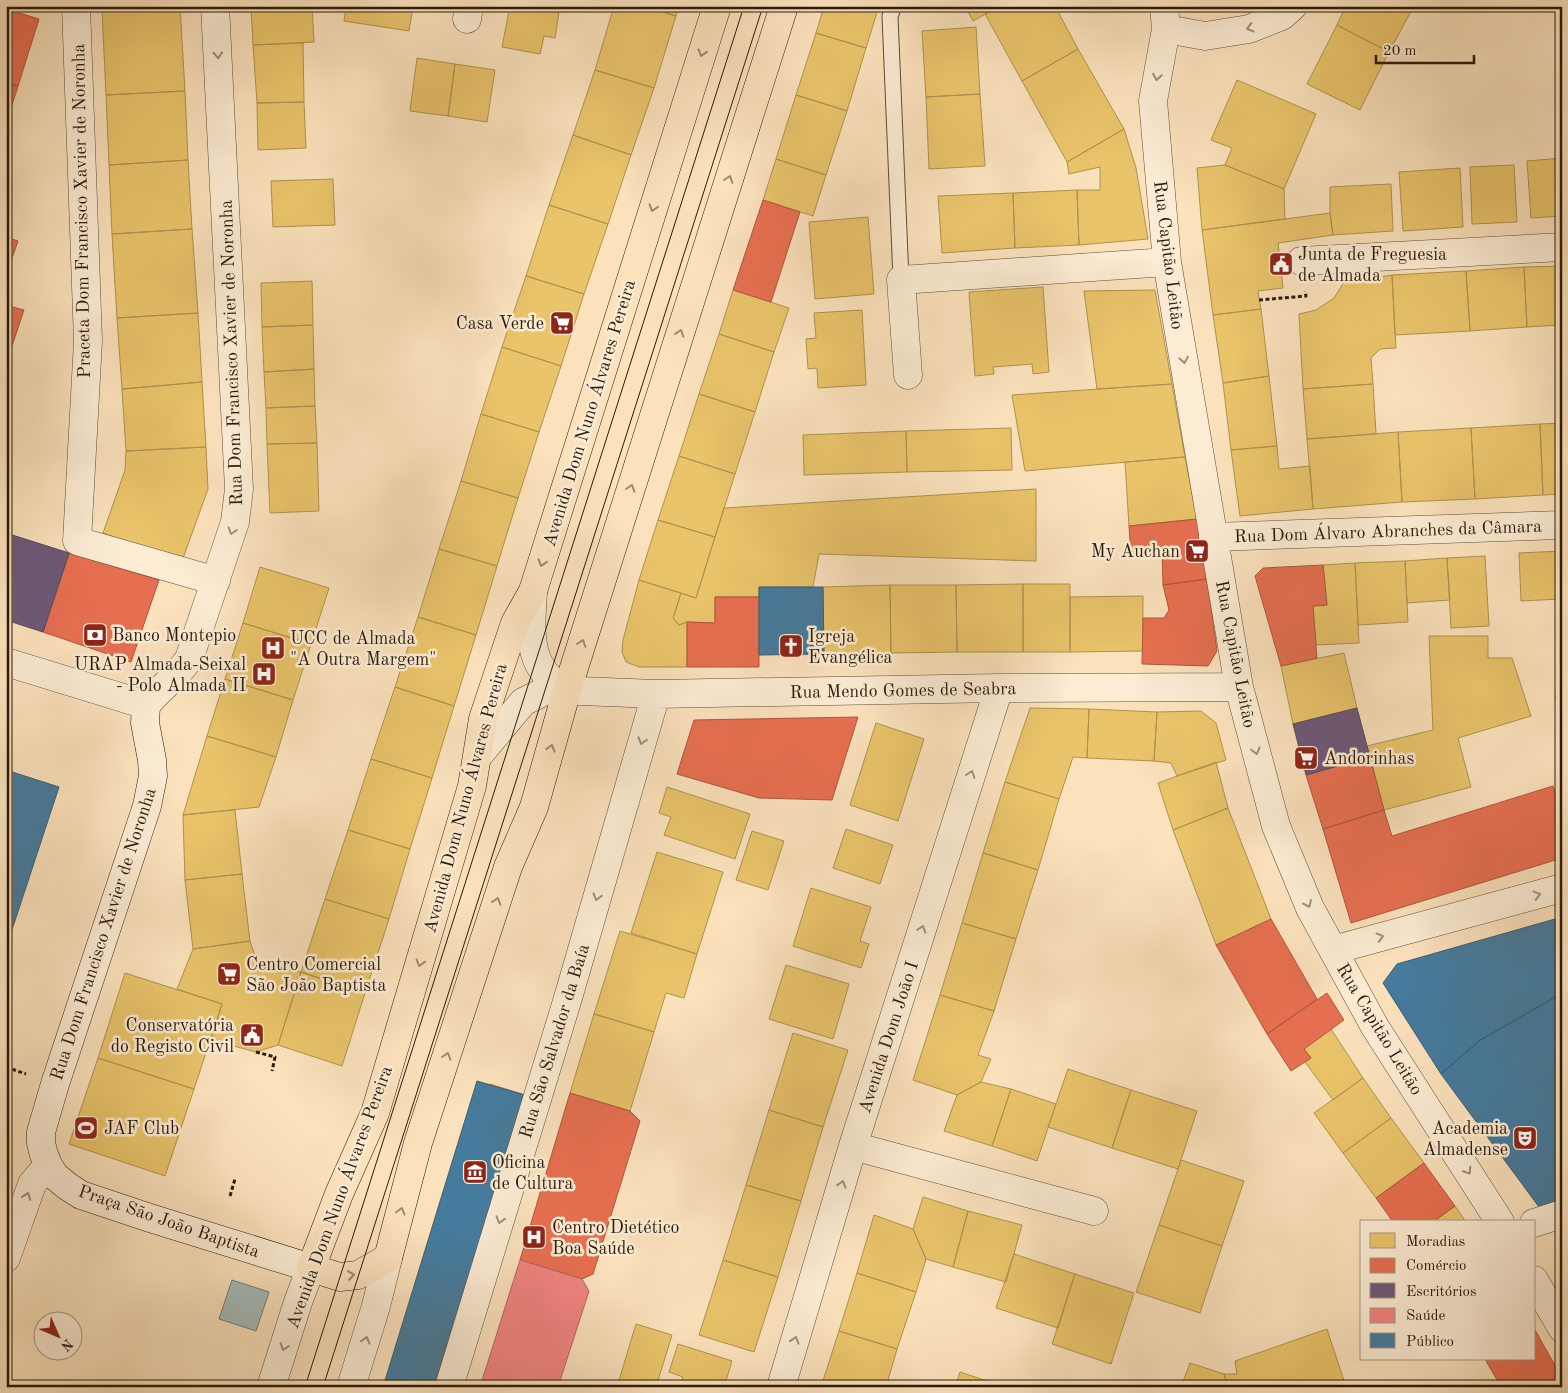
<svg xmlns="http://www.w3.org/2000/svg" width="1568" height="1393" font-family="'Old Standard TT',serif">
<rect width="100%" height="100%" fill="#fbe2bd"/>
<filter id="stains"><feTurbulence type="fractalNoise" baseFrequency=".004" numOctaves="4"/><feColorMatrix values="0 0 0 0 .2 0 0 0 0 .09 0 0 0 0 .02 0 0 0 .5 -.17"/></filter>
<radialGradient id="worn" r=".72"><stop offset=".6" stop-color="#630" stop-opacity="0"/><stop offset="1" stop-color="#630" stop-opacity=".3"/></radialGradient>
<!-- water -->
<path fill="#a3bbbb" stroke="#737b75" d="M232,1280L269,1292L256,1331L219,1319Z"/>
<!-- homes -->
<path fill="#e9c46a" stroke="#b0914e" d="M158,6H180L185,91L106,95L102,9Z
M251,6H312L314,42L253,45Z
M346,6H413L409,31L344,21Z
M510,6H560L555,38L544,36L540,54L502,47Z
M614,6H643L676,16L654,88L595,70Z
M643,6H679L676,16Z
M824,6H879L866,48L816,33Z
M965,6H1000L973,21Z
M1000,6H1055L1078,49L1022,81L985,14Z
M1346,6H1414L1389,52L1337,25Z
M1337,25L1389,52L1360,110L1307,84Z
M976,27L980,94L926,97L922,31Z
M816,33L866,48L847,111L796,95Z
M303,43L304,102L257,103L253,45Z
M1078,49L1124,129L1067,162L1022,81Z
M417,58L455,64L448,116L410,111Z
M455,64L495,70L487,122L448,116Z
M595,70L654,88L631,155L573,135Z
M1237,80L1316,114L1284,189L1225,165L1232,148L1211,140Z
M185,91L188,160L109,165L106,95Z
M980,94L985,166L929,169L926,97Z
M796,95L847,111L826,175L776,159Z
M304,102L306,148L258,150L257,103Z
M1124,129L1136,168L1148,239L1079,245L1077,190H1100V167L1069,174L1067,162Z
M573,135L631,155L608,224L549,205Z
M1562,158V216L1531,218L1527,161Z
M776,159L826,175L813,216L763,200Z
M188,160L192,229L112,234L109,165Z
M1225,165L1284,189L1285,219L1202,230L1197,168Z
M1514,165L1517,222L1472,224L1470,167Z
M1460,168L1463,227L1403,231L1399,172Z
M333,179L335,225L273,227L271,181Z
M1391,184L1393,231L1333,235L1330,213V187Z
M1077,190L1079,245L1015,248L1013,193Z
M1013,193L1015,248L942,253L938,196Z
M549,205L608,224L584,294L526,276Z
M1330,213L1333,235L1278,243L1283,288L1258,291L1261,309L1213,315L1202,230Z
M868,217L874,294L815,299L809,222Z
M192,229L198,313L117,318L112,234Z
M1562,266V325L1527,327L1524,267Z
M1524,267L1527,327L1470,331L1466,271Z
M1466,271L1470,331L1395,335L1392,275Z
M1392,275L1396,348L1380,349L1371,358L1373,384L1303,389L1299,314L1316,310L1334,298L1344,282Z
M526,276L584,294L561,366L502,347Z
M312,281L313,325L262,327L261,283Z
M1043,287L1049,372L1033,374L1032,364L993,367L994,374L975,376L969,292Z
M733,290L789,308L774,352L719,334Z
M1155,290L1172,384L1097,389L1084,291Z
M1261,309L1269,376L1223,383L1213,315Z
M862,310L866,385L818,388L817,368L808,369L806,339L816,338L814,313Z
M198,313L202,382L122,389L117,318Z
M313,325L314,369L264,372L262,327Z
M719,334L774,352L755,412L699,394Z
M502,347L561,366L539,432L481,414Z
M314,369L315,406L266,408L264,372Z
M1269,376L1277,446L1231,450L1223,383Z
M202,382L206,447L126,451L122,389Z
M1172,384L1185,457L1025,471L1012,395Z
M1373,384L1376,434L1307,439L1303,389Z
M699,394L755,412L735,474L679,456Z
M315,406L317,443L267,444L266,408Z
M481,414L539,432L518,498L461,481Z
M1562,423V494L1543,495L1540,424Z
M1540,424L1543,495L1475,499L1471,428Z
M1011,428L1012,470L907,472L906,431Z
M1471,428L1475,499L1402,502L1398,432Z
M906,431L907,472L804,475L803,435Z
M1398,432L1402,502L1313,509L1307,439Z
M317,443L319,511L270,513L267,444Z
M1277,446L1279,469L1310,466L1313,509L1240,516L1231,450Z
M206,447L208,489L182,561L103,533L125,470L126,451Z
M679,456L735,474L715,537L658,520Z
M1185,457L1197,519L1129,526L1125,462Z
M461,481L518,498L497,566L439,549Z
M1036,489V561L819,554L813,587H759V597H715V623L687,622L679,625L673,618L681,593L696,598L724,508Z
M658,520L715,537L696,598L639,580Z
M439,549L497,566L476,635L418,617Z
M1562,551V612L1561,599L1521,601L1519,553Z
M1485,556L1489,626L1451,628L1447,558Z
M1447,558L1450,600L1407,603L1405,561Z
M1405,561L1408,622L1358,625L1355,563Z
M1355,563L1359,643L1316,645L1313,606L1327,605L1323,565Z
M260,567L329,588L311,644L243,623Z
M639,580L681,593L673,618L679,625L687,622V667H639L626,662L622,652L623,640Z
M1023,584H1070V652H1023Z
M1023,584V652H957L956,585Z
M890,585H956L957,652L891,653Z
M890,585L891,653L824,654L823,587Z
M1143,596V651L1070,652V597Z
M418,617L476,635L454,706L395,687Z
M243,623L311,644L293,700L225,679Z
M1429,636H1488V658H1512L1531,716L1458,738L1471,787L1384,810L1367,746L1433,730Z
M1344,653L1357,708L1293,724L1281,666Z
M225,679L293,700L276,757L207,736Z
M395,687L454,706L432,778L371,759Z
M1562,691V719L1555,696Z
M1030,708L1089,709L1087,758L1073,757L1059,799L1005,782Z
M1089,709L1157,712L1154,761L1087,758Z
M1201,711L1216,723L1226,760L1177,776L1171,763L1154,761L1157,712Z
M876,723L924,739L898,821L850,805Z
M207,736L276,757L259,807L183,815Z
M371,759L432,778L410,849L348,830Z
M1216,762L1228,808L1173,830L1158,783Z
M1005,782L1059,799L1038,870L983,853Z
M667,787L750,814L735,859L664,835L671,817L659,813Z
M1228,808L1271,919L1216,945L1173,830Z
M235,810L242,874L185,880L183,815Z
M846,829L893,845L880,884L833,868Z
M348,830L410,849L389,919L325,899Z
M752,831L784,841L768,890L736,880Z
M657,852L723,872L697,954L631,933Z
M983,853L1038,870L1016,939L962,923Z
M242,874L250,941L193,949L185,880Z
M811,888L871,907L860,941L869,944L861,968L793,946Z
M325,899L389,919L365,993L301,972Z
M962,923L1016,939L994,1011L940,995Z
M620,931L697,954L684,998L666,993L654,1032L594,1014Z
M250,941L258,964L301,972L278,1045L256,1052L211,1040L222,1004L177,989L193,949Z
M786,965L849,984L833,1039L769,1019Z
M301,972L365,993L342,1066L278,1045Z
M125,973L222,1004L194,1089L98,1058Z
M940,995L994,1011L978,1055L991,1059L981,1082L957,1095L913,1080Z
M594,1014L654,1032L630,1111L570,1093Z
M1331,1029L1363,1078L1333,1100L1305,1062L1311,1058L1304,1049Z
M793,1033L848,1050L823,1127L769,1110Z
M98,1058L194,1089L165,1176L69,1144Z
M1068,1069L1131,1090L1112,1148L1048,1127Z
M1363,1078L1391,1118L1343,1153L1314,1113Z
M981,1082L1011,1089L992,1146L944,1131L957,1095Z
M490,1084L525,1095L476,1249L441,1238Z
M1011,1089L1056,1104L1037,1161L992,1146Z
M1131,1090L1197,1111L1178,1169L1112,1148Z
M769,1110L823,1127L801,1201L746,1185Z
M1391,1118L1424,1163L1376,1198L1343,1153Z
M1181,1160L1244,1181L1222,1246L1159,1225Z
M746,1185L801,1201L778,1277L723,1260Z
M923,1197L968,1211L953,1267L926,1259L913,1229Z
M1455,1206L1466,1222H1433Z
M968,1211L1022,1225L1006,1282L953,1267Z
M874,1215L913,1229L926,1259L916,1292L857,1273Z
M1159,1225L1222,1246L1200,1313L1136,1292Z
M1014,1254L1075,1274L1058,1328L996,1308Z
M723,1260L778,1277L754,1352L699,1335Z
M857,1273L916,1292L897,1349L839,1331Z
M1075,1274L1134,1293L1111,1364L1052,1344Z
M636,1324L672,1335L656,1387H617Z
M1327,1329L1346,1387H1228L1224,1374H1237L1235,1361Z
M839,1331L897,1349L886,1387H821Z
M678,1344L732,1361L724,1387H680L683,1377L669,1372Z
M1190,1363L1224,1374L1228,1387H1181Z
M960,1372L1005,1387H955Z"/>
<!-- shops -->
<path fill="#e76f51" stroke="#af563c" d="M6,9L39,19L18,86L6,83Z
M6,83L18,86L6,124Z
M763,200L800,212L771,302L733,290Z
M6,237L18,241L6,275Z
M6,305L24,310L6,364Z
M1197,519L1207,579L1163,585L1162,552L1131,555L1129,526Z
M69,553L159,580L131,662L43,632Z
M1323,565L1327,605L1313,606L1317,658L1281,666L1255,576L1263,568Z
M1207,579L1217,651L1208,666L1142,664L1143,618H1164L1169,610L1163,585Z
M715,597H759V667H687V622L715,623Z
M858,717L832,800L759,798L677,774L694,720Z
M1370,757L1384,810L1323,829L1306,775Z
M1553,786L1560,808L1562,807V858L1351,923L1323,829L1384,810L1392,836Z
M1271,919L1317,999L1267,1034L1216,945Z
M1327,993L1344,1020L1304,1049L1311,1058L1291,1071L1267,1034Z
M570,1093L630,1111L640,1121L593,1274L582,1279L520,1260Z
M1424,1163L1455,1206L1433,1222H1393L1376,1198Z
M1534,1328L1562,1378V1387H1501L1485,1359H1534Z"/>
<!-- offices -->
<path fill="#6d597a" stroke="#594659" d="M6,533L69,553L43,632L6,620Z
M1357,708L1370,757L1306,775L1293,724Z"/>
<!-- health -->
<path fill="#f28482" stroke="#b6645e" d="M520,1260L582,1279L589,1291L558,1387H480Z"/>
<!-- public -->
<path fill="#457b9d" stroke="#3d5e71" d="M759,587H823L824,654L759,655Z
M6,770L59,787L6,948Z
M1562,917V993L1479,1041L1441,1074L1383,983L1397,964Z
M1562,993V1201L1539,1207L1441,1074L1479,1041Z
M477,1081L525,1095L434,1387H383Z"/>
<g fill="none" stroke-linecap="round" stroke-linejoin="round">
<defs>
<path id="lane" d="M894,6L890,16L901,280"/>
<path id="street" d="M76,6L88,341L77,541L216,581
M1164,6L1166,29L1153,101L1167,262L1239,687L1276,826L1310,908L1375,1027L1500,1222
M467,19L469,6
M1166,29L1205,36L1249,29L1282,16L1293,6
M1301,261L1562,247
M908,375L901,280L1167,262
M1213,537L1562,525
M533,591C531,630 525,670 567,690
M146,705C160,688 177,677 189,659L235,522L239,489L215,6
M478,756L523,702L545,691L555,690L656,694L999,688L1239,687
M1333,950L1562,888
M853,1146L1094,1211
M1534,1223L1562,1214
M6,1258L32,1184L48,1165
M1534,1280L1562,1328
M271,1387L298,1302L311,1268
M351,1387L376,1306L388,1258
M449,1387L568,998L656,694
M781,1387L853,1146L999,688"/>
<path id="secondary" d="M6,662L146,705L145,723L152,760L153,776L147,806L55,1084L41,1132V1143L44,1155L48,1165L55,1176L67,1186L81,1195L150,1218L311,1268"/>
<path id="primary" d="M717,6L533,591L515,623L483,719L472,786L375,1113L339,1194L311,1268L340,1277L358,1275L388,1258L418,1143L508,867L534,807L567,690L784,6"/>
</defs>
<!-- lane casing -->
<use href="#lane" stroke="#5f4c38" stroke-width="17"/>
<!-- street casing -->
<use href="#street" stroke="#5f4c38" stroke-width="29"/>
<!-- secondary casing -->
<use href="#secondary" stroke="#2b1a0b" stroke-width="29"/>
<!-- primary casing -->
<use href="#primary" stroke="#2b1a0b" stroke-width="29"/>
<!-- path -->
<path stroke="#2b1a0b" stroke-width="3" stroke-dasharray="4 2.5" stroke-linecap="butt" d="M1259,300L1306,296L1305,291
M256,1052L275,1057L272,1071
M6,1067L26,1074
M230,1196L235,1179"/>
<!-- lane -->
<use href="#lane" stroke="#fcecd4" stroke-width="15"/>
<!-- street -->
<use href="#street" stroke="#fcecd4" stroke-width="28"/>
<!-- secondary -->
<use href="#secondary" stroke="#fcecd4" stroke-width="28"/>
<!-- primary -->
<use href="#primary" stroke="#fbe2bd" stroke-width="28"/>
<!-- tram -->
<path stroke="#2b1a0b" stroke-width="1" d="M305,1387L744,6
M323,1387L763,6"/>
</g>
<!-- one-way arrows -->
<defs><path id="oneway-chevron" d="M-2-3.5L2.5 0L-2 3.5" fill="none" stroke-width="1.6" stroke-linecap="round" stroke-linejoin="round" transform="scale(1.25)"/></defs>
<g stroke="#9e8e7a">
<use href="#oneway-chevron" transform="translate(1250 28) rotate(164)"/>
<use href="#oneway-chevron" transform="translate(218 55) rotate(87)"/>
<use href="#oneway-chevron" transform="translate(1157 77) rotate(99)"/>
<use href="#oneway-chevron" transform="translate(1184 360) rotate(80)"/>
<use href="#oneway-chevron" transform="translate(232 531) rotate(108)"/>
<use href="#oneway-chevron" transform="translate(642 741) rotate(106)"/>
<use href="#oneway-chevron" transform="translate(1256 751) rotate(75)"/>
<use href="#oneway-chevron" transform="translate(971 774) rotate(-72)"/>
<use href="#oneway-chevron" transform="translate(1537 895) rotate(-15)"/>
<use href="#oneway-chevron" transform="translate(597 897) rotate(106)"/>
<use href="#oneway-chevron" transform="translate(1308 904) rotate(66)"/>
<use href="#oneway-chevron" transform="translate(922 929) rotate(-72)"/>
<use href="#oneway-chevron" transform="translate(1380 937) rotate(-15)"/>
<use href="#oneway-chevron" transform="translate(1468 1171) rotate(57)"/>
<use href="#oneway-chevron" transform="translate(842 1184) rotate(-73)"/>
<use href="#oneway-chevron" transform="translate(27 1196) rotate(-70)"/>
<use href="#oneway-chevron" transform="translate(500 1220) rotate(107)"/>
<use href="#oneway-chevron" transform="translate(366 1340) rotate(-73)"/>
<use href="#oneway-chevron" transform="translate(795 1340) rotate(-73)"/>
<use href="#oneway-chevron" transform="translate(284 1347) rotate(108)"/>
</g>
<g stroke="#9d886d">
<use href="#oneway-chevron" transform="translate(702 53) rotate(107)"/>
<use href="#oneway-chevron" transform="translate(729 179) rotate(-72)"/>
<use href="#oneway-chevron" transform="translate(653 208) rotate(107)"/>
<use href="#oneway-chevron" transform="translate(680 333) rotate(-72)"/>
<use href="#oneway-chevron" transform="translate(631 488) rotate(-72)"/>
<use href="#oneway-chevron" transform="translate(542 563) rotate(107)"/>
<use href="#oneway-chevron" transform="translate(582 643) rotate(-72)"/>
<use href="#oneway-chevron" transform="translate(551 748) rotate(-74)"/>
<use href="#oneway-chevron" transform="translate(497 901) rotate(-72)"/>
<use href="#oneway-chevron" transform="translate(420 963) rotate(107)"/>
<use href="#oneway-chevron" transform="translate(447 1056) rotate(-72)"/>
<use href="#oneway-chevron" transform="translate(401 1211) rotate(-75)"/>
<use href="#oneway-chevron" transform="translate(351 1275) rotate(-8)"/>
</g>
<!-- icons -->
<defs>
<symbol id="civic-square" viewBox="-11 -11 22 22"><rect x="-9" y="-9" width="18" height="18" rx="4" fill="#8f2418" stroke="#fcecd4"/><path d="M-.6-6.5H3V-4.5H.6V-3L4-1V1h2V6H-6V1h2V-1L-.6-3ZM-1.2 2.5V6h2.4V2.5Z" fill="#fff"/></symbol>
<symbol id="supermarket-square" viewBox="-11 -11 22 22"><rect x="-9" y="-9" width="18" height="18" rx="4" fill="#8f2418" stroke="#fcecd4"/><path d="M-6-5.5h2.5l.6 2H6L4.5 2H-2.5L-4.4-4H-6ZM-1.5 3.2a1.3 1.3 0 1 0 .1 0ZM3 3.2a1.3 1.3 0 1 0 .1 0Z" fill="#fff"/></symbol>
<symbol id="bank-square" viewBox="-11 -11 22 22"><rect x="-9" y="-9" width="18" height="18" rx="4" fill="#8f2418" stroke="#fcecd4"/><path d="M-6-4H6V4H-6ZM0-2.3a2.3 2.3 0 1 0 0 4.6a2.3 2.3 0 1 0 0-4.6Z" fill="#fff"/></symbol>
<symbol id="church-square" viewBox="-11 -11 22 22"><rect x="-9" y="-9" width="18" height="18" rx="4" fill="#8f2418" stroke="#fcecd4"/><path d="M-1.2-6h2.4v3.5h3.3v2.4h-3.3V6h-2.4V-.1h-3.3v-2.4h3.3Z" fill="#fff"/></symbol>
<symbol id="hospital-square" viewBox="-11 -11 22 22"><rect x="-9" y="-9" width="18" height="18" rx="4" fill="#8f2418" stroke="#fcecd4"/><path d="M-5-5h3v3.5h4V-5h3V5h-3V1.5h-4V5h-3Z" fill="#fff"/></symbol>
<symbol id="stadium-square" viewBox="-11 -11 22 22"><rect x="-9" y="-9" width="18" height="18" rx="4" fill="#8f2418" stroke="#fcecd4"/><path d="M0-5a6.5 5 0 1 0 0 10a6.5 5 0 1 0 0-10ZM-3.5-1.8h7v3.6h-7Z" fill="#fff"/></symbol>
<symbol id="theatre-square" viewBox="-11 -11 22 22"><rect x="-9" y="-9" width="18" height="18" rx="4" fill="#8f2418" stroke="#fcecd4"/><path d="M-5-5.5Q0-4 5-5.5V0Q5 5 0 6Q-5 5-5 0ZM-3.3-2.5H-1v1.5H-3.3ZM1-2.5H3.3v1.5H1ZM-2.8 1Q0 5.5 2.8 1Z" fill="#fff"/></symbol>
<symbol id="museum-square" viewBox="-11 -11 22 22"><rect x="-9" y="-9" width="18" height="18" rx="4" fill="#8f2418" stroke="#fcecd4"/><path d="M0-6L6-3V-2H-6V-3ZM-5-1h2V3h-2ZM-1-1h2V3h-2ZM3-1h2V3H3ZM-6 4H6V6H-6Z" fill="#fff"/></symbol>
</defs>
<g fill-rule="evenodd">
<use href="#civic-square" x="1267" y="250" width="28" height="28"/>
<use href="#supermarket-square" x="548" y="309" width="28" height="28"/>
<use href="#supermarket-square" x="1183" y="537" width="28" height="28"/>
<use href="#bank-square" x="81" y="621" width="28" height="28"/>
<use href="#church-square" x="777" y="632" width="28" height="28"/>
<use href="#hospital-square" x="259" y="634" width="28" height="28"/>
<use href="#hospital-square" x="250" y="660" width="28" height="28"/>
<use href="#supermarket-square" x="1292" y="744" width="28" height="28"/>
<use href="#supermarket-square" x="215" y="960" width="28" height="28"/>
<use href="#civic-square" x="238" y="1021" width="28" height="28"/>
<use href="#stadium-square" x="72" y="1114" width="28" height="28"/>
<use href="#theatre-square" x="1511" y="1124" width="28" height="28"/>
<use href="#museum-square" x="461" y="1158" width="28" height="28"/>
<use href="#hospital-square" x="520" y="1223" width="28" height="28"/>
</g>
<g text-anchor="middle" stroke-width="5" stroke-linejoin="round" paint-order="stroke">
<!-- street labels -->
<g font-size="18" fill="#2b1a0b" stroke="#fcecd4">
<text transform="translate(81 211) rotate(-91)" y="6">Praceta Dom Francisco Xavier de Noronha</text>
<text transform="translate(1169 255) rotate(83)" y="6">Rua Capitão Leitão</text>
<text transform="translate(231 353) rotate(-92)" y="6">Rua Dom Francisco Xavier de Noronha</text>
<text transform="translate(589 413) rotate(-73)" y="6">Avenida Dom Nuno Álvares Pereira</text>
<text transform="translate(1388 531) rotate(-2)" y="6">Rua Dom Álvaro Abranches da Câmara</text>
<text transform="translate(1236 654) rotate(79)" y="6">Rua Capitão Leitão</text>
<text transform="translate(903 690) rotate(-1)" y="6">Rua Mendo Gomes de Seabra</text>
<text transform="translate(465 798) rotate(-75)" y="6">Avenida Dom Nuno Álvares Pereira</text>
<text transform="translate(103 934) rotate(-72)" y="6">Rua Dom Francisco Xavier de Noronha</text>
<text transform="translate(1380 1029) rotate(59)" y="6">Rua Capitão Leitão</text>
<text transform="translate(888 1037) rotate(-72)" y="6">Avenida Dom João I</text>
<text transform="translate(554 1041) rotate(-73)" y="6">Rua São Salvador da Baía</text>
<text transform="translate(339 1197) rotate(-70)" y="6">Avenida Dom Nuno Álvares Pereira</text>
<text transform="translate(169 1221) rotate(19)" y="6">Praça São João Baptista</text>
</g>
<!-- poi labels -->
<g font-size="18" fill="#2b1a0b" stroke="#fcecd4" text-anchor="start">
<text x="1298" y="260">Junta de Freguesia<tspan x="1298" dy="21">de Almada</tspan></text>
<text x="544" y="329" text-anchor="end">Casa Verde</text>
<text x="1180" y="557" text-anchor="end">My Auchan</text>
<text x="112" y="641">Banco Montepio</text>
<text x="808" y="642">Igreja<tspan x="808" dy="21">Evangélica</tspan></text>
<text x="290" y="644">UCC de Almada<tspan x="290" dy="21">"A Outra Margem"</tspan></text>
<text x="246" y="670" text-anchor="end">URAP Almada-Seixal<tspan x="246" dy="21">- Polo Almada II</tspan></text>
<text x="1324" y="764">Andorinhas</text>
<text x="246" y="970">Centro Comercial<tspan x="246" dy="21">São João Baptista</tspan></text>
<text x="234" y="1031" text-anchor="end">Conservatória<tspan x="234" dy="21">do Registo Civil</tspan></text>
<text x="104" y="1134">JAF Club</text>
<text x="1508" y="1134" text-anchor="end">Academia<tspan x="1508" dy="21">Almadense</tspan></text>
<text x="492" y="1168">Oficina<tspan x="492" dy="21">de Cultura</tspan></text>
<text x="552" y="1233">Centro Dietético<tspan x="552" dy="21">Boa Saúde</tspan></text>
</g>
</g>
<!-- margin -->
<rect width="1568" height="1393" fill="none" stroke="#fbe2bd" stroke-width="25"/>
<rect x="8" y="8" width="1553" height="1378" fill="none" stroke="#2b1a0b" stroke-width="2.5"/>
<rect x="12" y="12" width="1543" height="1368" fill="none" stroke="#2b1a0b"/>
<!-- legend -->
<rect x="1360" y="1220" width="175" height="140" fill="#fcecd4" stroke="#a89884"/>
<rect x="1370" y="1233" width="25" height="15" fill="#e9c46a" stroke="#a89884"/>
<text x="1406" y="1246" font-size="15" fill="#2b1a0b">Moradias</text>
<rect x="1370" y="1258" width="25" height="15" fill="#e76f51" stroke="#a89884"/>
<text x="1406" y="1270" font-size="15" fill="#2b1a0b">Comércio</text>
<rect x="1370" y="1283" width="25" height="15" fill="#6d597a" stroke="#a89884"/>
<text x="1406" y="1296" font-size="15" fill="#2b1a0b">Escritórios</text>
<rect x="1370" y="1308" width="25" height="15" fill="#f28482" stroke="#a89884"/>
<text x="1406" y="1320" font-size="15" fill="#2b1a0b">Saúde</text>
<rect x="1370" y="1333" width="25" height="15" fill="#457b9d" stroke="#a89884"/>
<text x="1406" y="1346" font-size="15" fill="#2b1a0b">Público</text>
<!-- north arrow -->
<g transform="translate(58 1336) rotate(135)"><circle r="24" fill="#fcecd4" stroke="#a89884"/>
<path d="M0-4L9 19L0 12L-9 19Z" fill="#8f2418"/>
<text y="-8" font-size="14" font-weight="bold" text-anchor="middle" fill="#2b1a0b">N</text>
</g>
<!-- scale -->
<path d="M1376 55v8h98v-8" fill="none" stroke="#2b1a0b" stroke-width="2.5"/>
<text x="1383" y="55" font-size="15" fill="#2b1a0b" stroke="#fcecd4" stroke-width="4" paint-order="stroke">20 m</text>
<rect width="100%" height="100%" filter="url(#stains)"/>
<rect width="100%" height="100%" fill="url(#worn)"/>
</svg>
